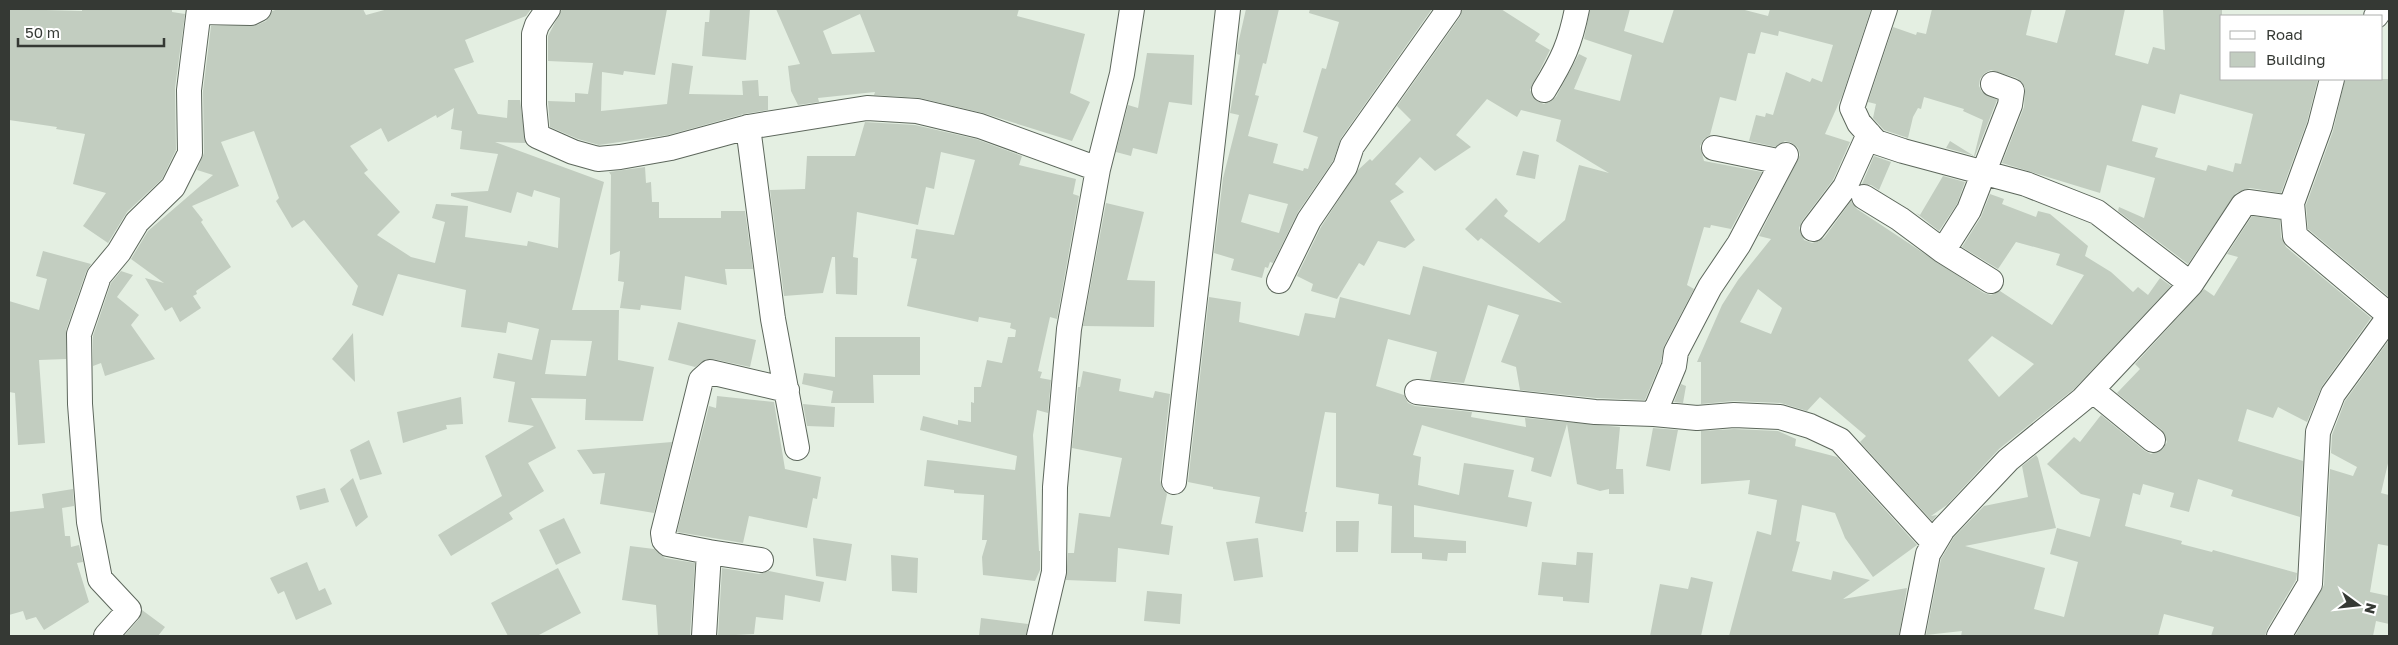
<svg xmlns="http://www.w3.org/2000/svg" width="2398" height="645" font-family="'Golos Text',sans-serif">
<rect width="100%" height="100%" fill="#e4efe2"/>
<!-- building -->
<path fill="#c2cdc0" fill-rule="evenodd" d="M9,9L82,11V9H172V12L185,14L175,88L176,150L162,179L127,212L108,243L83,226L106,193L73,184L85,134L56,129L57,127L9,120Z
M279,9H363L366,15L388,9H531L526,16L465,40L474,62L454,69L478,114L507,118L508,100H520L526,143L495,142L604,182L572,310H619L618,360L654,367L643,421L585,420L586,399L531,398L556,448L528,463L544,491L509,513L513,519L451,556L438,535L502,496L485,456L534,426L508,422L515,382L493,378L498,353L532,360L539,329L508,322L506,333L461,327L466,290L398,274L383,316L352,305L358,286L304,220L292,228L276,201L279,198L254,131L221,142L239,186L192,206L203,220L201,222L231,267L196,291L197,294L193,296L201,308L180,322L172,307L165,311L145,278L164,283L131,259L148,231L213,175L197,170L204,153L203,91L211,26L257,25L266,21L272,11ZM454,108L451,129L462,131L460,149L498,154L488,191L451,193V196L511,213L517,192L532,197L534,190L560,198L558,248L528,241L527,246L465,237L468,206L436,204L432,218L445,222L435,263L411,257L377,235L400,212L364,173L368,170L350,146L381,128L388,142L436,115L437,118ZM551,340L592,341L586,376L545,374Z
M562,9H667L655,75L624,71L623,75L602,72L601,111L667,104L672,63L693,66L689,94L743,95L742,81L758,80L759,96H768V110L744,114L668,135L599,145L578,139L550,127L548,101L575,102V93L588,94L593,63L548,61V36Z
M710,9H750L746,60L702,56L705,22H709Z
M776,9H1019L1017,16L1085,34L1070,93L1090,102L1072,141L983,113L920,98L874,95L875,92L818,98L819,102L798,105L791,91L788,66L800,64ZM860,14L875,52L832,54L823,31Z
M1246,9H1279L1266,64L1263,63L1255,95L1259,96L1248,136L1278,144L1273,163L1303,171L1304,168L1308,169L1318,137L1303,132L1322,68L1326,69L1339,22L1309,13L1310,9H1432L1341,138L1333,161L1298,212L1273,263L1270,262L1268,268L1265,267L1262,278L1231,270L1234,259L1214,253L1223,178L1239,115L1230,113L1240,55L1237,54L1238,44ZM1249,194L1288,204L1279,233L1241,222Z
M1462,9H1501L1540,34L1535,41L1550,50L1530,90L1537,101L1544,104L1556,97L1579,54L1587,58L1574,89L1620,101L1632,55L1584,39L1590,9H1630L1624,31L1663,43L1674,9H1741L1768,16L1770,9H1871L1842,96L1825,134L1850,142L1833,180L1802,221L1799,228L1804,240L1812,243L1824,238L1851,201L1857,209L1984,293L1991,295L2000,291L2052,325L2084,275L2056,265L2060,254L2016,242L1998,269L1962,247L1981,217L1990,194L2004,199L2002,204L2036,217L2038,211L2050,214L2088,246L2085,256L2111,272L2133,292L2138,287L2148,295L2160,278L2171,286L2074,389L1999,449L1947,505L1931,516L1937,515L1932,521L1860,442L1866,436L1820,397L1807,411L1781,403L1734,401L1701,404V362H1697L1722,305L1738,280L1771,239L1759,236L1800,155L1798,148L1792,143L1785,141L1776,147L1749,141L1756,115L1765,117L1766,113L1773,115L1786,72L1810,82L1812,78L1822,82L1833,45L1779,31L1778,36L1761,32L1755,54L1748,53L1736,101L1720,97L1710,135L1704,139L1700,146L1704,161L1762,172L1731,229L1711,225L1710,228L1704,227L1687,285L1694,289L1664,346L1661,362L1645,400L1596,398L1520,390L1516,367L1501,362L1519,315L1488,305L1464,383L1430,380L1437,352L1388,339L1376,386L1404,395L1408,403L1415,406L1472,412L1471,417L1526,427L1525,418L1620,427L1616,469H1623L1624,494H1609V489L1600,491L1577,484L1567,424L1551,477L1531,471L1534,458L1422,425L1413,455L1421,457L1418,485L1459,495L1464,463L1514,470L1508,497L1532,502L1527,527L1414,505V537L1466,541V553H1448L1447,561L1422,559V553H1391L1392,506L1378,504L1379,494L1336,487V413L1325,412L1305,512H1307L1303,532L1255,523L1260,497L1213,489V487L1188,482L1209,297L1241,302L1239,322L1299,336L1305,313L1335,318L1340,297L1410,315L1423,266L1562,303L1481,238L1478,241L1465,229L1496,198L1508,211L1504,216L1539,243L1565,220L1579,165L1609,173L1556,141L1561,120L1521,110L1517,117L1487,99L1456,135L1471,147L1435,171L1420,157L1395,184L1404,192L1390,201L1415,240L1405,248L1378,241L1364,266L1359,263L1337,299L1311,291L1313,284L1297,276L1321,227L1358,170L1370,159L1372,161L1411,120L1397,106L1460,17ZM1758,289L1782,308L1771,334L1740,322ZM1992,336L2034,364L1999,397L1968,360Z
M1932,9H2032L2026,35L2057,43L2066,9H2125L2115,55L2148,64L2153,47L2165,50L2163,9H2222V79H2318L2307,122L2281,193L2250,188L2236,193L2188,264L2118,211L2119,207L2144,218L2155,178L2107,165L2100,193L2002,163L2024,107L2025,87L2017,78L1991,70L1985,73L1980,79L1979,86L1982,92L1997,100L1975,156L1946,148L1950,141L1974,156L1983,120L1963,111L1964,109L1924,97L1921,109L1918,108L1913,117L1908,138L1884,130L1873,118L1876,104L1868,102L1893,27L1916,35L1917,32L1926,34ZM2180,94L2253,114L2241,164L2235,163L2233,172L2208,165L2206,171L2155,157L2158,148L2132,141L2142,105L2175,114Z
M1147,53L1194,55L1192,105L1169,102L1157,154L1133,148L1131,156L1116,152L1128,105L1138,108Z
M2345,79H2389V297L2308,229L2306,205L2333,131Z
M865,122L915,125L976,139L1022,156L1019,165L1076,179L1073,194L1079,196L1057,319L1050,317L1038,371L1042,372L1040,378L1051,380L1048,413L1037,410L1033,435L1039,551H1040V570L1035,581L983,575L982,557L987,540H982L984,495L954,493V490L924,486L927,460L1015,470L1017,456L920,430L923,416L958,425V420L971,422V402L974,403V387H981L987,360L1002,363L1008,337H1015L1016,330L1010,328L1011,323L979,317L978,322L907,306L917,259L911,258L916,229L954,235L975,160L941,152L934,189L926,187L918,225L857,212L853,257L858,258L857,295L836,294L835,257H832L823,293L784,296L770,190L805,189L807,156H855Z
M1523,151L1539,155L1535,179L1516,175Z
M1874,156L1891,162L1879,190L1871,185L1862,184Z
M645,167L646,183L651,182L652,202H659V218H721V211H745L753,269H725L727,285L685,276L681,310L641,305L640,310L620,308L624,282L618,281L620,251L610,255L611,175L609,172Z
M1943,176L1965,182L1957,204L1939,231L1916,213L1920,215Z
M1106,203L1144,212L1127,280L1155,281L1154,327L1083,326Z
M2252,216L2280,220L2281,237L2286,247L2371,318L2322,386L2307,422L2278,407L2273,418L2247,409L2238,441L2303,461L2300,517L2231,496L2233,490L2198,479L2189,512L2170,507L2174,493L2143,484L2140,495L2133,493L2125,526L2182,541L2181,544L2212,552L2213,550L2297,573L2296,580L2267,629L2265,636H2211L2214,627L2164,614L2158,636H1961L1962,631L1926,635L1941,559L1954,537L1984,506L2028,497L2022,466L2036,455L2038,458L2056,528L1965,546L2045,568L2034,609L2064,617L2078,562L2050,554L2057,528L2090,537L2100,499L2081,494L2047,464L2074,437L2080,442L2101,415L2145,451L2151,454L2163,449L2167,442L2162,430L2117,393L2140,369L2135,364L2204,289L2214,296L2238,257L2227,254Z
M43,251L91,264L86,272L66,330V359L39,360L45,443L18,445L15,393L9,392V301L39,310L47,279L36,276Z
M121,271L133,275L117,297L139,315L131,325L155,359L105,376L101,363L93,366V336L111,283Z
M678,322L756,340L750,367L713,359H706L695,367L668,360Z
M353,333L355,382L332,359Z
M835,337H920V375H873L874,403H831L833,391L802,384L804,373L835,377Z
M2389,340V459L2381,493L2389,495V546L2378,544L2370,592L2389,596V624L2376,621L2373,636H2295L2324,585L2330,469L2353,476L2357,467L2331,453L2332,435L2345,401Z
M1083,371L1121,379L1119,391L1153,398L1155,391L1170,394L1160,480L1162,488L1167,494L1161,524L1173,526L1169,555L1118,548L1116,582L1066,580L1068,553H1074L1079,513L1110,517L1122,458L1072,448L1078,387H1080Z
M1681,384L1686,386L1683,403L1674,402Z
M717,396L774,402L785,469L821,477L817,499L813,498L807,528L749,516L743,543L677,532L709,406L716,408Z
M461,397L463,424L446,425L447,429L403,443L397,412Z
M803,404L835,407L834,427L807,426Z
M1653,428L1678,430L1670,471L1646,466Z
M1734,429L1778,431L1796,439L1795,446L1837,457L1917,545L1873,577L1845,538L1835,513L1802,505L1796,541L1800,542L1792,571L1831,580L1833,571L1870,580L1843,599L1907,588L1899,636H1729L1757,531L1771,535L1777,500L1748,494L1750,480L1701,484V431Z
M369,440L382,474L360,480L350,450Z
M672,442L654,513L600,504L605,473L593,474L577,450Z
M353,478L368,517L356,527L340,489Z
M325,488L329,502L300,510L296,496Z
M73,489L74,506L62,508L65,536H70L71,547L79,545L83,562L77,563L89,602L44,630L36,617L26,620L23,611L9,615V512L44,508L42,494Z
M564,518L581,553L556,565L539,530Z
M1336,521H1359L1358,552H1336Z
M813,538L852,544L846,581L816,576Z
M1258,538L1263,577L1234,581L1226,542Z
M630,546L654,549L665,558L695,563L690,636H658L656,605L622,600Z
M1577,552L1593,553L1589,603L1563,601V597L1538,595L1542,562L1576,565Z
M891,555L918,558L917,593L892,591Z
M307,562L319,591L325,588L332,604L296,620L284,591L278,594L270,578Z
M558,568L581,613L537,636H508L491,603Z
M722,568L759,574L769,571L824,582L820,602L785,595L783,620L756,617L754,634L718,636Z
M1691,577L1713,582L1701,636H1650L1660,584L1688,589Z
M1147,591L1182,594L1180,624L1144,621Z
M142,610L165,627L158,636H124L139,619Z
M981,618L1028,624L1026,636H979Z"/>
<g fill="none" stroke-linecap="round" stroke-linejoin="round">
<defs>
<path id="minor" d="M548,9L537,25L534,34V105L537,136L573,152L598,159L620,157L671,148L748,127L867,108L917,111L980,126L1098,169L1122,74L1132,9
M1885,9L1852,108L1859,123L1876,142L1903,151L2026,184L2097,212L2191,284L2243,205L2248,202L2284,207L2292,203L2320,126L2332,79
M199,12L251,13L259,9
M2376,16L2381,9
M1544,90C1563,59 1570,44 1577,9
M748,127L773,319L797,448
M1714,148L1782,162
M1864,197L1900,219L1943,251
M2292,203L2295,236L2389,315
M1813,229L1845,187L1869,134
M1279,281L1309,220L1345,167L1352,146L1449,9
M1991,281L1943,251L1969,210L2010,105L2012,91L1993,84
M2092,390L2153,440
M1417,392L1595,412L1654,414L1674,366L1676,352L1710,287L1739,244L1786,155
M1654,414L1697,418L1734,415L1780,417L1810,426L1840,440L1933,542
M1174,482L1228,9
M709,552L761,560
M106,636L129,610L100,579L89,522L80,404L79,334L99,276L119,252L137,222L173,187L190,153L189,90L199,9
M704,636L709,552L668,544L664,540L663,533L701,380L710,372L787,390
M1039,636L1054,572L1055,487L1069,329L1098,169
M1912,636L1928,554L1943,529L2008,460L2083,399L2191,284
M2279,636L2310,584L2318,432L2333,394L2389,317"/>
</defs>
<!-- minor casing -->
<use href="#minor" stroke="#5d675c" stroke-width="26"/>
<!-- minor -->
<use href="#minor" stroke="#fff" stroke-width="24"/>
</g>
<!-- border -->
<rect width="2398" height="645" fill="none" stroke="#353934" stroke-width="20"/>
<!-- legend -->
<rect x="2220" y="15" width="162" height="65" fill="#ffffff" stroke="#aeb0ae"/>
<rect x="2230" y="31" width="25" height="8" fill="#ffffff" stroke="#aeb0ae"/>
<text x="2266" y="40" font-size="15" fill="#353934">Road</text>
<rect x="2230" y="52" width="25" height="15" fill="#c2cdc0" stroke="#aeb0ae"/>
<text x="2266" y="65" font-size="15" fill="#353934">Building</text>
<!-- north arrow -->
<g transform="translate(2358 605) rotate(105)" stroke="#ffffff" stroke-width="4" paint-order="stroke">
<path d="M0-4L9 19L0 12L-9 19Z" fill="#353934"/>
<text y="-8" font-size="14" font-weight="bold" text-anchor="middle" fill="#353934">N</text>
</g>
<!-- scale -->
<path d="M18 38v8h146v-8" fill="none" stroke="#353934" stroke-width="2.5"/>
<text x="25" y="38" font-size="15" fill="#353934" stroke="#ffffff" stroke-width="4" paint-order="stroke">50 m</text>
</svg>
